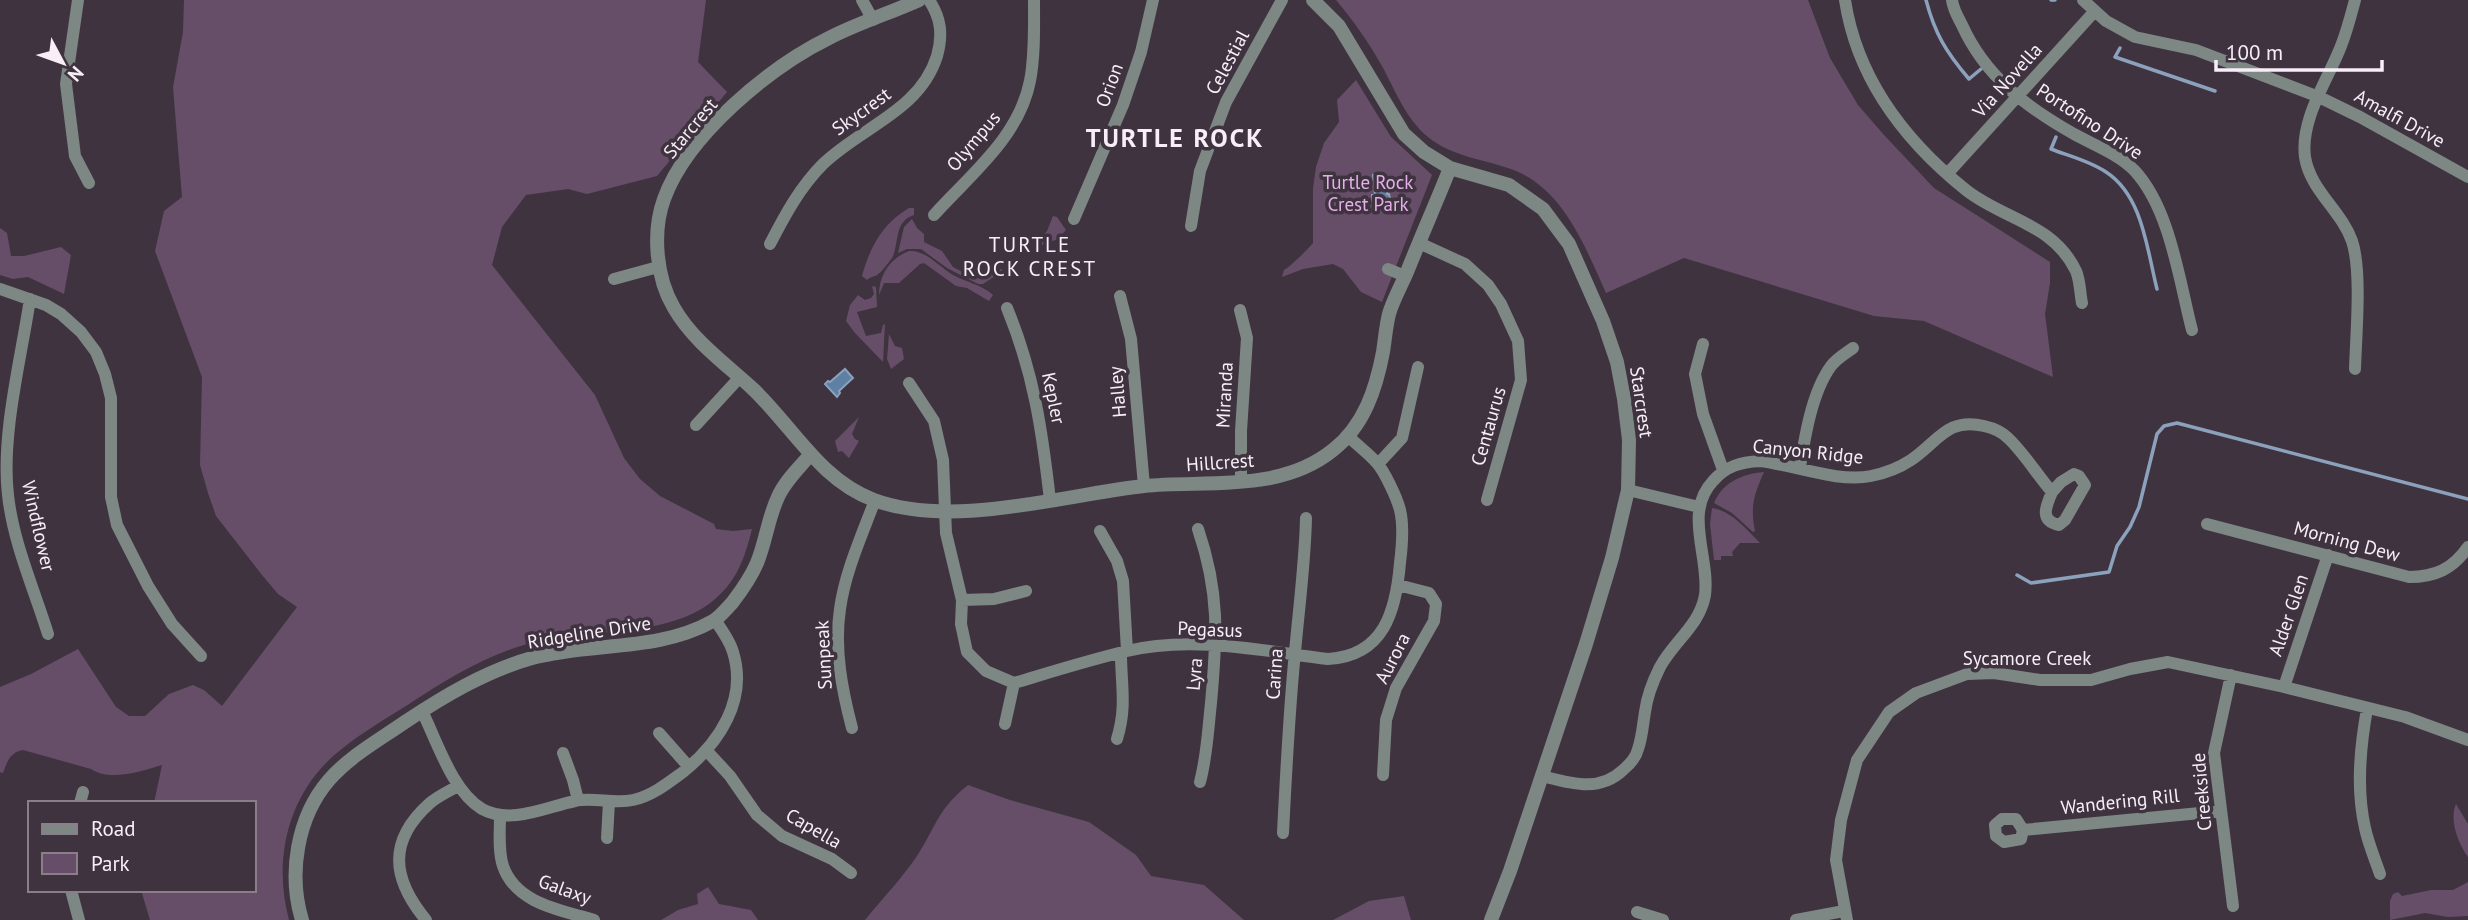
<svg xmlns="http://www.w3.org/2000/svg" width="2468" height="920" font-family="'PT Sans',sans-serif">
<rect width="100%" height="100%" fill="#3f3340"/>
<!-- green -->
<path fill="#664e68" d="M184,0H706L698,62L727,92L657,176L587,194L568,189L526,195L502,227L492,265L595,395L624,458L640,479L660,496L714,524L716,529L733,531L752,529C744,562 734,588 703,608C662,634 592,631 543,640C495,650 450,677 409,704C387,718 363,732 343,748C289,789 272,857 289,920H150L141,890H254V803H154L162,765C142,771 110,782 91,769L23,750C10,752 7,762 3,773L0,772V687L31,674L78,649L116,707L129,716H145L169,694L193,685L204,690L222,706L297,607L278,594L262,575L216,516L208,493L200,465L202,377L155,251L164,211L182,197L173,87L183,32Z
M1336,0H1808L1830,58L1858,105L1884,135L1934,188L2050,262V283L2045,314L2053,377L1924,321L1874,316L1684,258L1606,293C1586,249 1565,192 1516,171C1486,159 1454,158 1428,137C1406,119 1395,90 1382,66C1369,43 1353,20 1336,0Z
M1356,80L1391,137L1432,175L1382,302L1361,292L1343,269L1333,264L1303,269L1282,277L1284,270C1289,268 1309,248 1313,243V188L1316,167L1324,143L1339,122L1337,100Z
M909,208H914V215C893,222 900,243 892,258C889,262 881,273 877,275C873,277 870,277 867,280L862,276C870,247 882,224 909,208Z
M1053,216L1057,217L1066,230L1058,239L1042,245L1041,238L1047,231Z
M912,219L917,228L924,234V242L942,251L953,267L972,277L983,279L1001,269L1003,271L983,284H978L947,268L921,249H907L898,253L904,227Z
M0,228L7,233L11,256H24L61,247L71,255L64,294L28,277L13,279L0,275Z
M909,251C926,250 938,266 953,275C966,282 982,285 993,295L989,301L967,288L956,286L924,263L920,264L899,283H884L879,295C879,275 890,258 909,251Z
M872,286L876,287L877,307L857,312L866,336L881,333L883,325L885,324L883,362L855,333L846,321L850,305L858,295L865,300L871,298L874,294Z
M889,334L895,346L902,348L904,359L891,369L887,359Z
M859,417L852,434L855,439L859,441L849,458L842,451L838,452L835,441Z
M1764,472C1754,495 1750,506 1755,531L1753,532L1732,513L1714,503C1723,482 1742,474 1764,472Z
M1712,508C1732,511 1746,529 1760,543H1740L1732,552L1733,556H1721V560H1714L1710,524Z
M968,785L1010,800L1089,822L1136,855L1151,876L1204,885L1244,920H865C882,899 902,878 917,856C937,825 937,810 968,785Z
M2456,804L2468,824V857C2458,843 2449,820 2456,804Z
M2468,882V916L2448,917L2425,913L2390,920V901L2393,894L2398,892L2402,896L2431,890H2453Z
M708,887L719,904L751,910L758,920H661L678,910L698,904L697,894Z
M1404,896L1411,920H1333L1369,901Z"/>
<!-- water -->
<path fill="#5d80a3" stroke="#8ba1bc" stroke-width="2" d="M1385,174L1387,194H1389L1390,199L1372,201V195H1375L1373,175Z
M845,369L853,378L839,391L840,393L837,397L825,384L828,381L830,382Z"/>
<g fill="none" stroke-linecap="round" stroke-linejoin="round">
<!-- stream -->
<path stroke="#8ba1bc" stroke-width="3.5" d="M1926,0C1935,34 1946,52 1969,79L1981,69
M2051,0H2055
M2120,48L2115,57L2215,91
M2056,137L2051,149C2069,156 2090,161 2106,172C2143,196 2147,250 2157,289
M2017,575L2031,583L2109,572L2117,546L2130,527L2139,507L2157,434L2164,426L2177,423L2468,499"/>
<!-- minor -->
<path stroke="#7d8783" stroke-width="12" d="M78,0L66,84L75,156L89,183
M862,0L873,20
M1845,0C1857,79 1905,141 1966,190C2004,220 2053,223 2076,271C2080,280 2080,293 2082,303
M1952,0C1953,9 1958,17 1962,25C1985,76 2026,107 2074,134C2094,145 2118,154 2134,170C2170,208 2179,280 2192,330
M2083,0L2106,21L2135,37L2196,50L2319,97L2360,117L2468,177
M1948,173L2094,12
M934,215C971,174 1019,137 1030,81C1035,55 1034,26 1034,0
M1074,219L1123,105L1141,52L1153,0
M1191,226L1200,171L1226,102L1282,0
M1419,243L1465,264L1488,285L1501,304L1518,341L1521,380L1487,500
M770,244C785,215 800,187 823,164C861,127 920,111 937,56C943,35 941,18 929,0
M1388,269L1405,276
M614,279L658,267
M0,289L46,305L61,314L81,332L96,352L105,374L111,398V497L117,525L148,586L172,624L201,656
M1120,296L1131,339L1144,486
M30,299C21,359 1,435 8,495C13,542 34,589 48,634
M1007,308C1034,374 1042,430 1050,500
M1240,310L1247,338L1241,431V482
M1703,344L1695,374L1703,414L1723,470
M2355,369C2356,334 2362,271 2352,241C2341,210 2310,190 2305,157C2300,119 2328,80 2341,46C2347,31 2351,15 2355,0
M909,383L934,421L943,460L946,533L962,600L961,624L967,652L986,671L1014,683C1051,672 1089,660 1127,651C1192,635 1263,651 1328,659C1384,656 1396,611 1400,563C1402,547 1404,526 1400,510C1397,498 1384,470 1376,462C1368,453 1357,445 1348,436
M696,425L740,377
M1378,464L1402,438L1418,367
M1800,467C1805,436 1812,392 1831,366C1836,359 1846,353 1853,348
M1628,490L1699,507
M2207,524L2409,577C2435,577 2453,569 2468,547
M1198,529C1220,594 1217,636 1211,703C1208,730 1207,756 1200,782
M1100,531L1117,561L1123,581L1127,651
M962,600L994,599L1026,591
M2231,675L2214,753L2233,906
M2284,687L2328,555
M2367,709C2360,748 2356,789 2365,828C2368,843 2375,859 2380,874
M422,711C437,741 452,791 482,809C511,825 546,807 575,801C593,797 614,804 633,800C652,796 668,783 683,772C719,743 748,700 733,652C730,641 722,630 715,620
M1005,724L1014,683
M852,728C842,690 834,649 840,609C845,572 862,535 875,500
M659,733L689,767
M1117,739C1127,706 1121,686 1121,653
M706,750L730,776L757,815L782,836L832,859L851,873
M563,753L573,780L578,800
M1383,775L1386,720L1396,688L1434,621L1436,604L1429,593L1398,585
M1542,776C1570,783 1599,793 1623,770C1629,765 1636,758 1638,749C1642,738 1643,724 1645,712C1647,696 1653,681 1660,667C1674,641 1700,625 1705,595C1710,557 1683,513 1713,481C1726,466 1741,462 1760,461C1794,465 1839,483 1871,476C1886,473 1899,468 1911,460C1938,442 1947,417 1984,426C1993,428 2002,432 2008,438C2025,454 2037,475 2052,492C2046,506 2039,521 2059,525L2065,520L2085,485L2079,476L2074,474L2061,482L2052,492
M80,803L83,792
M500,816C500,831 498,851 503,866C516,904 561,910 594,920
M2002,819H2016L2023,830L2021,839L2004,842L1996,836L1995,825Z
M2023,830L2221,811
M1283,833C1286,773 1289,712 1295,652C1299,607 1305,563 1306,518
M607,838L609,802
M71,890L79,920
M1637,912L1663,920
M426,920C392,879 387,841 430,803C438,796 449,791 458,786
M1796,920L1844,911
M1847,920L1836,860L1841,820L1857,760L1889,712L1916,693L1967,674L1994,673L2040,680H2091L2130,669L2168,662L2284,687L2405,717L2468,740"/>
<!-- tertiary -->
<path stroke="#7d8783" stroke-width="14" d="M919,0C890,13 858,23 829,38C770,67 687,135 664,199C652,232 656,278 674,308C693,341 726,364 753,389C793,427 820,480 874,500C954,529 1062,495 1144,486C1206,480 1280,493 1333,450C1364,426 1376,389 1383,352C1385,339 1386,326 1389,314C1393,300 1401,286 1407,272C1421,237 1436,203 1450,168
M1313,0L1339,26L1404,134L1424,152L1450,168L1509,185L1543,209L1569,244L1603,321L1617,362L1624,399L1629,440L1628,490L1612,558L1586,644L1510,871L1491,920
M302,920C288,874 297,817 329,780C350,756 379,740 405,722C444,696 486,671 532,658C592,642 658,652 713,621C720,617 726,609 732,603C742,590 751,577 757,563C766,541 768,518 778,497C785,481 799,468 810,455"/>
</g>
<g text-anchor="middle" stroke-width="7" stroke-linejoin="round" paint-order="stroke">
<!-- street labels -->
<g font-size="19" fill="#f7eef7" stroke="#3f3340">
<text transform="translate(1227 62) rotate(-62)" y="7">Celestial</text>
<text transform="translate(2007 80) rotate(-48)" y="7">Via Novella</text>
<text transform="translate(1109 85) rotate(-70)" y="7">Orion</text>
<text transform="translate(861 111) rotate(-36)" y="7">Skycrest</text>
<text transform="translate(2400 118) rotate(29)" y="7">Amalfi Drive</text>
<text transform="translate(2090 121) rotate(33)" y="7">Portofino Drive</text>
<text transform="translate(690 128) rotate(-50)" y="7">Starcrest</text>
<text transform="translate(973 141) rotate(-50)" y="7">Olympus</text>
<text transform="translate(1117 392) rotate(-95)" y="7">Halley</text>
<text transform="translate(1224 395) rotate(-87)" y="7">Miranda</text>
<text transform="translate(1054 398) rotate(78)" y="7">Kepler</text>
<text transform="translate(1642 402) rotate(82)" y="7">Starcrest</text>
<text transform="translate(1488 426) rotate(-74)" y="7">Centaurus</text>
<text transform="translate(1808 451) rotate(6)" y="7">Canyon Ridge</text>
<text transform="translate(1220 462) rotate(-4)" y="7">Hillcrest</text>
<text transform="translate(39 526) rotate(77)" y="7">Windflower</text>
<text transform="translate(2347 541) rotate(15)" y="7">Morning Dew</text>
<text transform="translate(2288 615) rotate(-71)" y="7">Alder Glen</text>
<text transform="translate(1210 629) rotate(2)" y="7">Pegasus</text>
<text transform="translate(589 632) rotate(-9)" y="7">Ridgeline Drive</text>
<text transform="translate(823 655) rotate(-93)" y="7">Sunpeak</text>
<text transform="translate(1392 658) rotate(-63)" y="7">Aurora</text>
<text x="2027" y="665">Sycamore Creek</text>
<text transform="translate(1194 674) rotate(-85)" y="7">Lyra</text>
<text transform="translate(1274 674) rotate(-86)" y="7">Carina</text>
<text transform="translate(2201 792) rotate(-95)" y="7">Creekside</text>
<text transform="translate(2120 801) rotate(-6)" y="7">Wandering Rill</text>
<text transform="translate(814 828) rotate(30)" y="7">Capella</text>
<text transform="translate(565 889) rotate(20)" y="7">Galaxy</text>
</g>
<!-- park labels -->
<g font-size="19" fill="#e5afe9" stroke="#3f3340">
<text x="1368" y="189">Turtle Rock<tspan x="1368" dy="22">Crest Park</tspan></text>
</g>
<!-- neighbourhood labels -->
<g font-size="21" letter-spacing="2" fill="#f7eef7" stroke="#3f3340">
<text x="1030" y="252">TURTLE<tspan x="1030" dy="24">ROCK CREST</tspan></text>
</g>
<!-- district labels -->
<g font-size="26" font-weight="bold" letter-spacing="2" fill="#f7eef7" stroke="#3f3340">
<text x="1175" y="147">TURTLE ROCK</text>
</g>
</g>
<!-- legend -->
<rect x="28" y="801" width="228" height="91" fill="#3f3340" stroke="#897e89" stroke-width="2"/>
<rect x="42" y="824" width="35" height="10" fill="#7d8783" stroke="#897e89" stroke-width="2"/>
<text x="91" y="836" font-size="21" fill="#f7eef7">Road</text>
<rect x="42" y="853" width="35" height="21" fill="#664e68" stroke="#897e89" stroke-width="2"/>
<text x="91" y="871" font-size="21" fill="#f7eef7">Park</text>
<!-- north arrow -->
<g transform="translate(63 63) rotate(131)" stroke="#3f3340" stroke-width="5" paint-order="stroke">
<path d="M0-5L12 26L0 18L-12 26Z" fill="#f7eef7"/>
<text y="-10" font-size="19" font-weight="bold" text-anchor="middle" fill="#f7eef7">N</text>
</g>
<!-- scale -->
<path d="M2216 60v10h166v-10" fill="none" stroke="#f7eef7" stroke-width="3.5"/>
<text x="2226" y="60" font-size="21" fill="#f7eef7" stroke="#3f3340" stroke-width="5" paint-order="stroke">100 m</text>
</svg>
